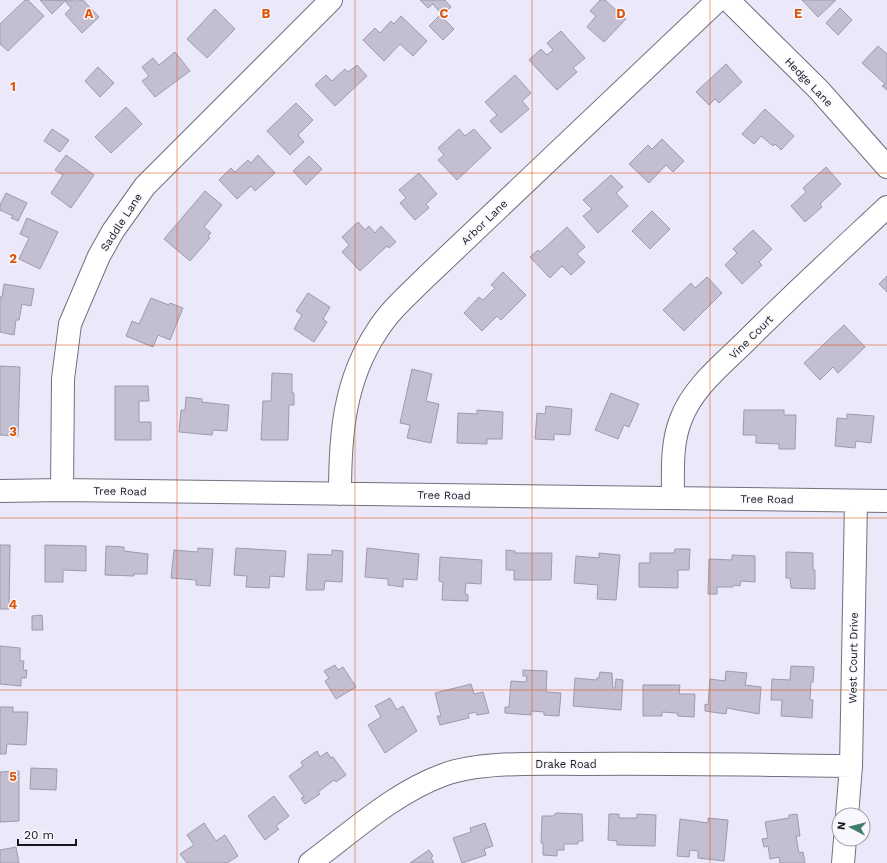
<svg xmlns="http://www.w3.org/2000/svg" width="887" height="863" font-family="'Work Sans',sans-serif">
<rect width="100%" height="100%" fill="#ebe8f9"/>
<!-- building -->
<path fill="#c3bfd1" stroke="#9e9aab" d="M25,0H28L44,16L8,51L0,44V24Z
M40,0L77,1L83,0L99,17L82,33L65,14L71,8L65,1L52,14Z
M420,0H445L451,7L442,15L433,4L428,8Z
M600,0H605L626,19L604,42L587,27L596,16L590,11Z
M802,0H836L818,17Z
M840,8L852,20L838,35L826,23Z
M215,9L235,29L207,58L187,39Z
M440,15L454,29L443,40L429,26Z
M401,16L427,41L413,56L400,44L384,61L363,40L375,28L380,33L391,21L394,24Z
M561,31L585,58L573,68L577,72L557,90L529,60L541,49L547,55L553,50L547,43Z
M878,46L887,54V90L882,86L885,84L862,63Z
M175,52L190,71L155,97L142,81L149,76L142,67L153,58L159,65Z
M726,64L742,82L719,103L715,99L709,105L696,92Z
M357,65L367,76L335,106L315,85L326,75L332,81L345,69L348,72Z
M98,67L114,83L100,97L85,81Z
M515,75L531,93L522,101L529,109L501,133L490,121L497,115L485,102Z
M296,103L313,120L298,135L304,142L290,155L267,131Z
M126,107L142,124L111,153L95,137Z
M765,109L794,136L781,150L775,144L773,146L761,136L754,144L742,134Z
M52,129L69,140L60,152L44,141Z
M459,129L465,136L474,129L491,148L457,180L438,160L444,155L438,148Z
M662,139L684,161L673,172L666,165L649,183L629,164L648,145L652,149Z
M66,155L94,175L71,208L51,193L63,175L55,170Z
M258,155L275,173L255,191L251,186L237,199L219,180L231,168L235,172L248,160L251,163Z
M309,156L322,169L306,185L293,171Z
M826,167L841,184L820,204L822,207L805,222L791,206L806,192L803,188Z
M419,173L437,194L426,204L429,208L415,220L400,203L406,198L399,190Z
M611,175L623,187L616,193L628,206L598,233L583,216L592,209L583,200Z
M205,191L222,205L204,227L211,233L208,236L210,238L190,261L164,239Z
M6,193L27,203L18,221L11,218L13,216L0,210V205Z
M652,211L670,229L650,249L632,231Z
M27,218L58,232L40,269L19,259L29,238L20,234Z
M358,222L365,230L369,226L375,233L381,226L396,242L389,248L387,246L360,271L342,252L349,245L342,237Z
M567,227L585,247L577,254L585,262L571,275L562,266L550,278L530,257L538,250L540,252Z
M753,230L772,249L759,262L762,265L742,284L725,265L737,253L733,249Z
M503,272L526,295L501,320L497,316L482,331L464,313L479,297L483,300L495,288L491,285Z
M887,276V292L879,284Z
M707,277L722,293L684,331L663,310L691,283L695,288Z
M4,284L34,289L31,306L22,304L19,320H16L14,335L0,332V297H2Z
M308,293L330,307L323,319L327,322L314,342L294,329L302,315L296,311Z
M151,298L169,305L170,303L183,308L170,340L158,335L153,347L126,336L132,321L139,324Z
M844,325L865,347L838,373L833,367L820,380L804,363Z
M0,366L20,367L18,436L0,435Z
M412,369L432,374L426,401L439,404L431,443L407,438L410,425L400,423Z
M272,373L292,374V393H294V405H289L288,440H261L263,401H271Z
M115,386H148L149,401H139V422H151V440H115Z
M611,393L639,404L629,427L624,425L618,439L595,430Z
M186,397L202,399V402L229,405L227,431L213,430L212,435L179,432L181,410H185Z
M546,406L572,409L570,435L554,434V440L535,439L537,413L545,414Z
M477,410L503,412L502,439H487V444L457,443L458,413L477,414Z
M744,410H784V415H796L795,449H779V444L756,443V435H743Z
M847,414L874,416L871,443L856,441L855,448L835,446L837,418L847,419Z
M0,545H10L9,609H0Z
M45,545L86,546V571L63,570V582H45Z
M106,546L124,547V551L148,554L147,574H134V576L105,575Z
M198,548L213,549L210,586L196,585V580L171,578L174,550L197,552Z
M236,548L286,551L284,577L270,576L269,588L246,587L247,576L234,575Z
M367,548L419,554L417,580L403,579V587L388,585V579L365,577Z
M675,549H690L689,570H678V588L639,587V563H650V553H674Z
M332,550L343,551L342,582L325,581L324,590H306L308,554L332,555Z
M506,550L515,551V553H552L551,580H514V570H506Z
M786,552L813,553V570H815V589L791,588L790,578H786Z
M599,553L620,555L616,600L597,599L598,585L574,583L576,556L599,558Z
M732,555L755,556V582L741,581L740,586L734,585L733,587H717V594H708L709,559L732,560Z
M440,557L482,560L481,584L466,583L465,594L468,595V601L442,600L443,582L439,581Z
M42,615L43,630H32V616Z
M0,646L20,648V661H24L23,670H27L26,678H21V686L0,684Z
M335,665L338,670L343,667L356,687L336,699L325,681L329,678L324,671Z
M791,666L814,667L813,682H811L810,700H813L812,718L781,716L782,700H771L772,679L790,680Z
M523,670L547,671L546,692L561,693L559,716L544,715V712L531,711V715L505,713V707H509L511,681L526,682L527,676H523Z
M726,671L747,673L745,685L761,687L759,714L727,708L726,714L705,711V704L708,705L710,679L725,681Z
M600,672L612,673L613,688H615L616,679L623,680L621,710L573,706L575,678L596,680L597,678H599Z
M471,684L474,694L483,692L489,713L477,715L476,712L468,714L469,718L440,725L437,716H441L435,693Z
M643,685H680L679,694H695L694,717L678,716L677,713L662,712V716H643Z
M390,698L397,710L403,706L417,731L385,753L368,725L381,717L375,706Z
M0,707H13V712H28L26,745L7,744L6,754H0Z
M317,751L320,757L327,752L331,758L333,757L346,775L336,782L334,780L318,792L320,794L305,804L301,798L304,797L289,776L303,766L301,762Z
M31,768L57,769L56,790L30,789Z
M19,771V821L0,822V772Z
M274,796L289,816L276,826L279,829L265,840L248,816Z
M556,813L582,814L583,841H578V844H564V850H557V856L543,855V843H541L542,816H553Z
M609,814H619V818H637V814L656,815L655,846L617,845V841L608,840Z
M797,814L800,836H796L799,853L803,852L805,863H780L779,857L770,859L768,846L764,847L762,839L768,838L765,822L789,818V815Z
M708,818L728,820L724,861L698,858V851L690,850L689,857L677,856L680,819L708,823Z
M204,823L216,841L225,835L238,856L227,863H187L180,854L194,845L187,835Z
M485,823L493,846L484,849L486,855L462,863L453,838L471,832L470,828Z
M16,847L19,863H0V850Z
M429,850L433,856L431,858L434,863H410Z"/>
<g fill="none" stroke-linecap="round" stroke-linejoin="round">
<defs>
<path id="minor" d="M728,0L819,90L887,167
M62,490L63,379L70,324L99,256L113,231L145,186L331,0
M0,491L62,490L887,501
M340,494C340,435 344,381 377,331C390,310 409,294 426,277L718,0
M673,497C673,471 671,444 681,419C693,387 723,364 746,341C792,295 840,251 887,207
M847,815L851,766L856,501
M310,863C352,832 394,793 443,775C480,761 541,764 581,764C671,763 761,765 851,766
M843,863L845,839"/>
</defs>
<!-- minor casing -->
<use href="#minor" stroke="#726f7e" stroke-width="24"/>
<!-- minor -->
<use href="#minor" stroke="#fff" stroke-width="22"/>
</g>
<!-- grid -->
<path fill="none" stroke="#de560d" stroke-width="1" stroke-opacity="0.55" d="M177,0V863M355,0V863M532,0V863M710,0V863M0,173H887M0,345H887M0,518H887M0,690H887"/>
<g text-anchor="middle" stroke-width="3" stroke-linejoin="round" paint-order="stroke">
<!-- street labels -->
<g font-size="11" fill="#17161c" stroke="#f8f7fe">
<text transform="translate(809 82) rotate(46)" y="4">Hedge Lane</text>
<text transform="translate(121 222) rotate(-57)" y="4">Saddle Lane</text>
<text transform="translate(484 222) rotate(-44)" y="4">Arbor Lane</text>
<text transform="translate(751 337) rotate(-45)" y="4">Vine Court</text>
<text transform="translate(120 491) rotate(1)" y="4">Tree Road</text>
<text transform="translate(444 495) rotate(1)" y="4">Tree Road</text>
<text transform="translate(767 499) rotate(1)" y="4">Tree Road</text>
<text transform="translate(853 658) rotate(-89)" y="4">West Court Drive</text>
<text x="566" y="768">Drake Road</text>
</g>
</g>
<g font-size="13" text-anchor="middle" font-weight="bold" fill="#de560d" stroke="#f8f7fe" stroke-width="3" stroke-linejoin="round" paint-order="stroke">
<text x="89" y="18">A</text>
<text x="266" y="18">B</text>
<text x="444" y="18">C</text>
<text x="621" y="18">D</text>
<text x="798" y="18">E</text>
<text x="13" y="91">1</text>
<text x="13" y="263">2</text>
<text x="13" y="436">3</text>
<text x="13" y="609">4</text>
<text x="13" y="781">5</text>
</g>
<!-- north arrow -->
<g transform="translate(851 827) rotate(277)"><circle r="19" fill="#f8f7fe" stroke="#9e9da4"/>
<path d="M0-3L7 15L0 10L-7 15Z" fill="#3f7d69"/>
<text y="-6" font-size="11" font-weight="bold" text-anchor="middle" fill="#17161c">N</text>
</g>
<!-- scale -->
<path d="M18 839v6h58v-6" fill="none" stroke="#17161c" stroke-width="2"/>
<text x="24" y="839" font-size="12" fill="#17161c" stroke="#f8f7fe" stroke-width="3" paint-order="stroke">20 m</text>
</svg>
